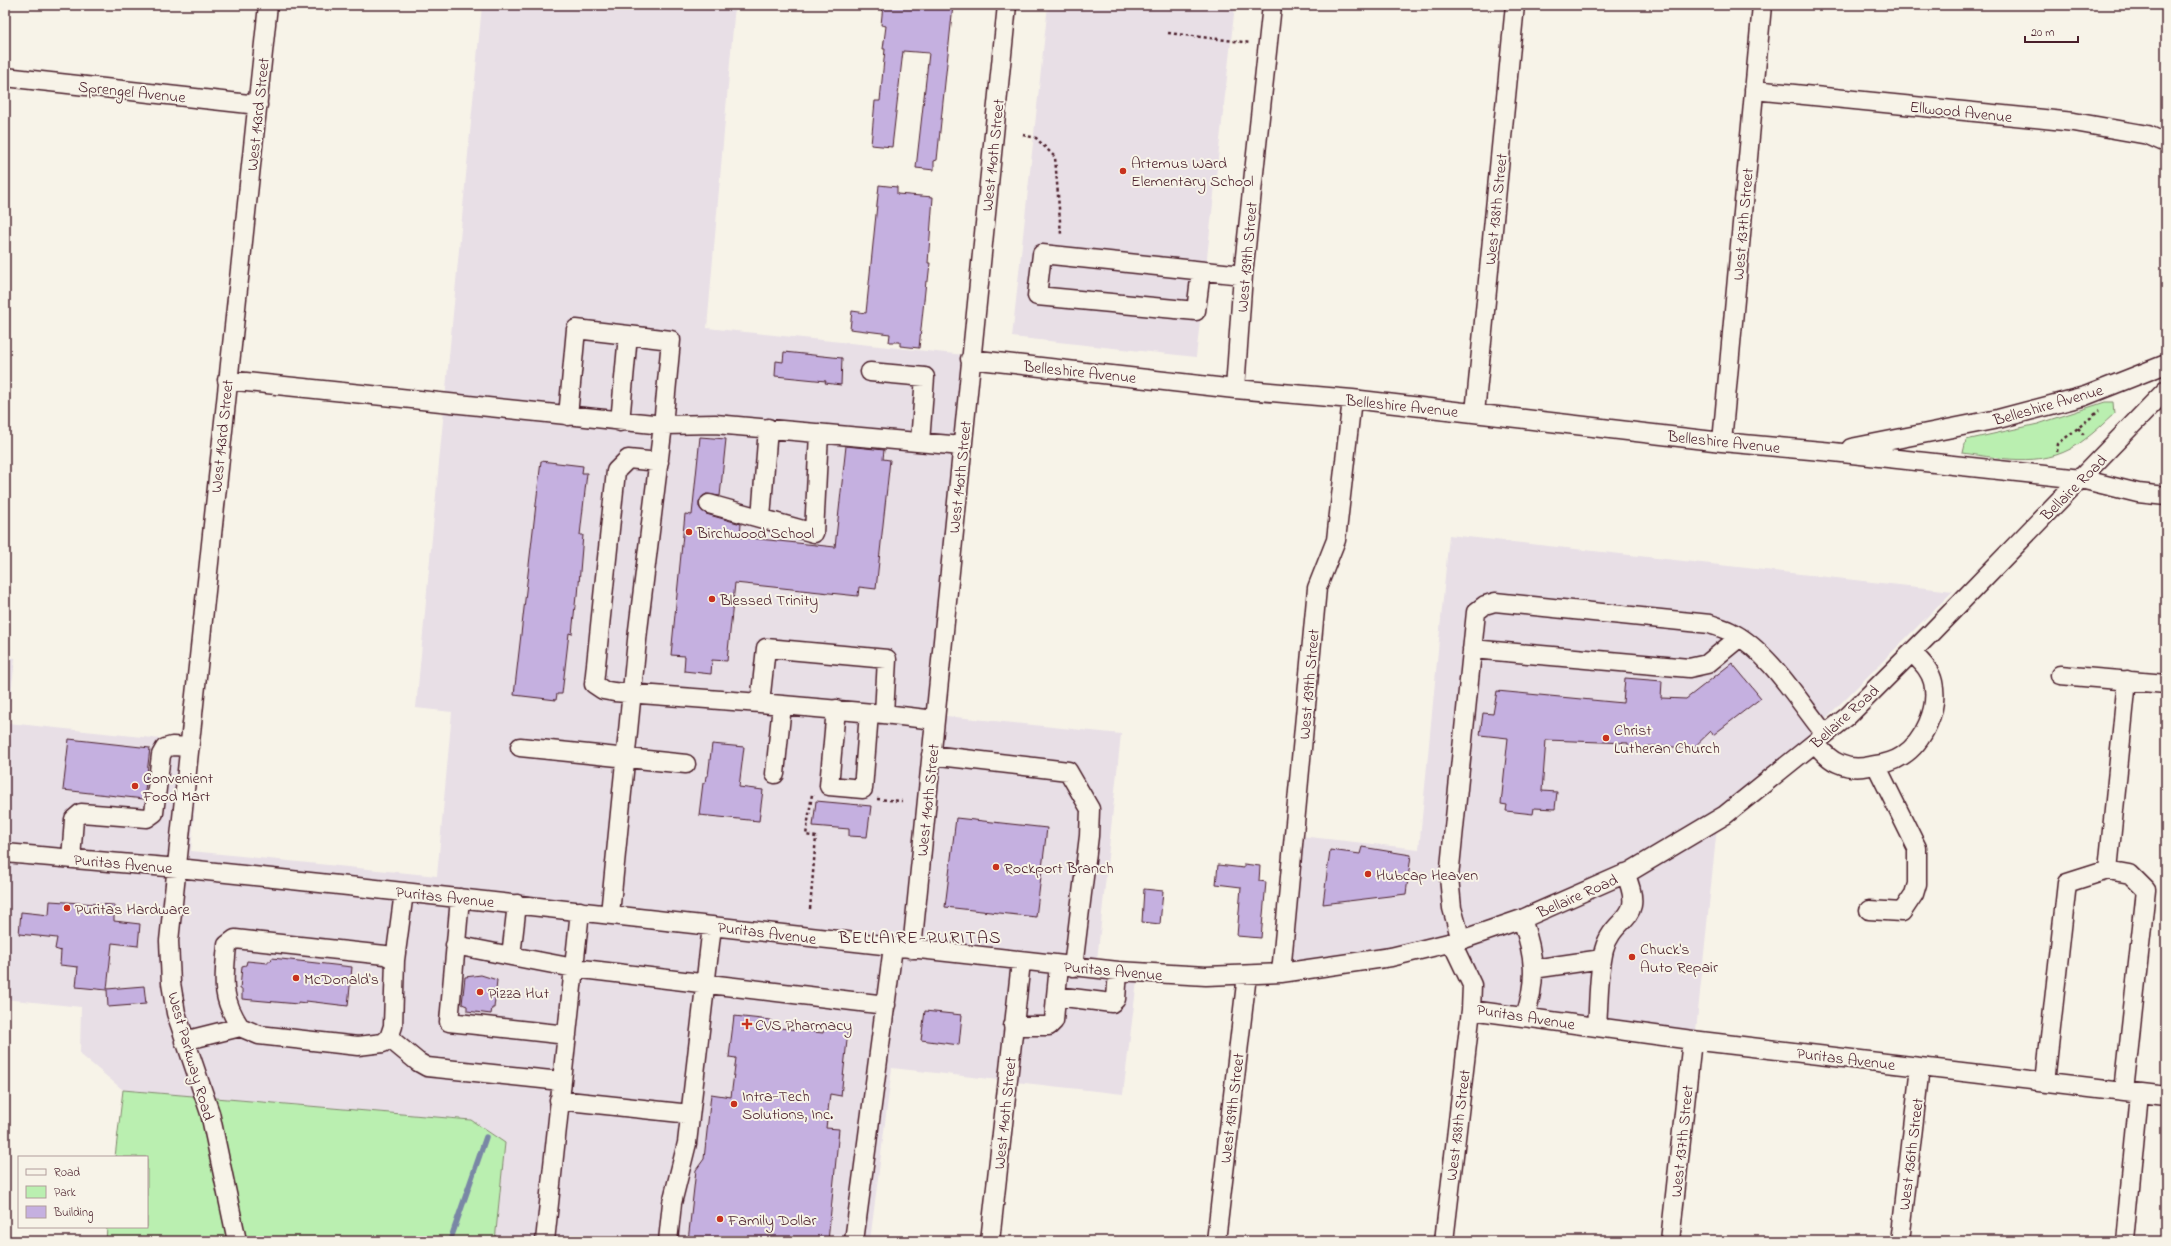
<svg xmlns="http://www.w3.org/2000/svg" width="2171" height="1246" font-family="'Indie Flower',sans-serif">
<rect width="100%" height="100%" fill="#f7f3e8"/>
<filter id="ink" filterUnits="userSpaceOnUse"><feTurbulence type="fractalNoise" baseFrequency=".025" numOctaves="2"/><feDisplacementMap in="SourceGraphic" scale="8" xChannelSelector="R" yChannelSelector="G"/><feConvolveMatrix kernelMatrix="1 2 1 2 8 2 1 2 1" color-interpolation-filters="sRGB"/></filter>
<g filter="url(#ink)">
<!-- built -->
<path fill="#e8dfe6" d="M482,5H735L707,328L965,355L927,714L1121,734L1097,961L1139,965L1123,1094L892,1068L870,1241H495L505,1143L471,1120L123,1090L80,1054L81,1007L5,999V657L15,658L8,723L200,743L191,851L437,876L452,712L416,708Z
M1048,5H1235L1196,357L1012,337Z
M1449,535L1953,591L1786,758L1719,808L1696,1031L1465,1001L1466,989L1440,940L1287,969L1300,836L1419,849Z"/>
<!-- green -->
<path fill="#baefb0" stroke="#82876e" d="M2105,402H2113L2114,414C2104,423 2095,432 2084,440C2048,469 2005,459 1963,453L1966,440L2038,424Z
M123,1090L471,1120L505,1143L495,1241H106L107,1227H147V1157H115Z"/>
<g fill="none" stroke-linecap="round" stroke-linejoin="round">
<!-- stream -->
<path stroke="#7987a5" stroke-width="5.5" d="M450,1241L486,1137"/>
</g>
<!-- building -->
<path fill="#c5b0e0" stroke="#4a1f2b" d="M883,5L922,8V5H953L937,160L934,161V170L916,168L929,53L903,51L892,147L871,145L875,101H880L885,49H883L886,26L881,25Z
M879,185L897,187V194L933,197L928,263H930L928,281H926L919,348L900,346V342H889L890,334L850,329L852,311L866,313Z
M784,352L842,358L841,385L825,383L826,381L775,376L776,361L783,362Z
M700,437L726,439L720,496L706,494L699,501V507L706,514L741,524L740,537L835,547L846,446L884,450L883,459L890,460L876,589L859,587L858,596L735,583L727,661L712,660L711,674L684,671L685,656L671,655L685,514L692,515Z
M541,461L583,466L582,473H587L580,535H583L578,596H576L572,634L569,633L562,694H557L556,700L514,695Z
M1732,663L1761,698L1713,735L1711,731L1692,749L1664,746H1648L1647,749L1628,747V743L1546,740L1542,791L1557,792L1555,809L1534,808L1533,814L1506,811L1507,805L1501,804L1508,738L1480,735L1483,713L1493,714L1497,691L1623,703L1625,678L1662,681L1661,698L1686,699Z
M69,739L150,748L144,799L63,790Z
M712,744L744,747L739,787L763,790L759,821L699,815L703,783H705L706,776H708Z
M816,801L871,806L867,837L849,836V829L813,826Z
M956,818L1047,828L1036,917L945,907Z
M1362,847L1411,855L1406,894L1323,904L1330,850L1360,854Z
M1244,864L1260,866L1259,881L1266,882L1261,938L1237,936L1241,887L1216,884L1218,865L1244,868Z
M1144,889L1163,891L1160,924L1142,922Z
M50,901L114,905V921L140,924L138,946L112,943L107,989L144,986L146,1004L108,1007L107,990L76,987L78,967L60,965L61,951L55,949L57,938L19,934L21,912L49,915Z
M272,958L352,967L348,1006L306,1001V1003L298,1002V1004L242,999V989H240L242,966L246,965L247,961L268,963V961H271Z
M481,975L497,980L494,1008H492L491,1014L467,1011V1006L462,1004L465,977Z
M925,1011L962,1015L959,1045L921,1040Z
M734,1016L771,1020V1027L823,1033L824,1028L848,1031L841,1096L830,1094L826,1128L839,1129L828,1241H688L696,1170L704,1159L711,1094L731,1097L736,1058L729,1057Z"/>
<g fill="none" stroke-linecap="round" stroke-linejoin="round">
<defs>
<path id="minor" d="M5,77L258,105
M1754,90L2074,122L2148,135L2166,143
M1201,271L1196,311L1037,296L1042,254L1243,275
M628,335L671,340L663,425L715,424L962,446
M970,359L1235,389L1352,399L1722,442L1833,452L2081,479L2138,493L2166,496
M870,372L925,377L920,442
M227,380L663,425L638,630L610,914
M1235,389L1243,275L1272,5
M1475,413L1515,5
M568,416L576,329L628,335L620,422
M1722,442L1762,5
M1851,448L1998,419L2085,396L2166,364
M659,462L628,459L616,471L594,684L603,690L614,692L760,703L766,648L887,659L884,714L760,703
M709,504L814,533L819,433
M761,518L768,428
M1472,649L1689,668L1707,664L1740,637
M2060,675L2166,684
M836,709L829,786L863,789L869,713
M884,714L935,720
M1815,743C1822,751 1829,760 1840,764C1849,768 1861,768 1870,766C1881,764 1892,763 1902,756C1924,742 1939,708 1933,682C1930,669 1920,661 1912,652
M520,747L686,764
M931,755L1068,771L1090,809L1089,836L1073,967
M775,774L782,705
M5,853L178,868L367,888L1118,971L1206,976L1281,973L1391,957L1461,940L1522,919L1631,871L1725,815L1848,716L1930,634L2166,390
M71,859L74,819L81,813L147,818L154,813L161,755L165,748L172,746L190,747
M460,898L449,1022L567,1035
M517,904L511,956L574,968L886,1005
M1869,910L1902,912L1914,894L1917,884V848L1876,765
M1522,919C1535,957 1537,979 1525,1017
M1461,940L1452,908L1449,877L1476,612L1485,605L1495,602L1710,624C1718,627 1726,629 1733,633C1768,651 1800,703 1825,734
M1452,943L1472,985L1471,1010L1692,1040L2166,1096
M455,945L511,956
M912,949L1007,5
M395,960L404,892
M1059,966L1056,996L1112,1003L1116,999L1118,971
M1533,969L1602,959
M1281,973L1317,588L1336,540L1352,399
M1013,1026H1049L1054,1021L1056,996
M1597,1027C1599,1001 1598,975 1604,950C1614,913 1647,923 1625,873
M389,1038L418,1062L427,1067L561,1081
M184,1041L240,1027L259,1035L358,1046L383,1043L389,1038L393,1026L395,960L385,955L235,939L227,945C224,980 220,996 240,1027
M2045,1082L2067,883L2108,870
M2124,1091L2146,890L2130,874L2108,870L2127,680
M559,1100L690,1114
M237,1241L210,1113L176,1013L171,983L169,941L268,5
M545,1241L580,911
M668,1241L672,1203L687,1143L712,926
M854,1241L893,947
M990,1241L1021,962
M1216,1241L1247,975
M1444,1241L1471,1010
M1670,1241L1692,1040
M1900,1241L1920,1067
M2125,1241L2139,1093"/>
</defs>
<!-- minor casing -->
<use href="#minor" stroke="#4a1f2b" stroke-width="21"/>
<!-- path -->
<path stroke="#4a1f2b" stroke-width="2.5" stroke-dasharray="3 3" stroke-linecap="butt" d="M1168,33L1251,43
M1023,135L1036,138L1055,157L1061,234
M2078,428L2085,436
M2057,452L2058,444L2099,411
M877,799L902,801
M810,909L816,837L806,835L812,794L814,795"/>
<!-- minor -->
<use href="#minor" stroke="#f7f3e8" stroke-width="18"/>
</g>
</g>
<!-- markers -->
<g fill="#c8321e" stroke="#f7f3e8" stroke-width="1.5">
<circle cx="1123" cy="171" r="4"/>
<circle cx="689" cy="532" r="4"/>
<circle cx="712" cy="599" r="4"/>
<circle cx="1606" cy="738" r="4"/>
<circle cx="135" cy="786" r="4"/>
<circle cx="996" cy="867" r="4"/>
<circle cx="1368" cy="874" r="4"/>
<circle cx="67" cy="908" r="4"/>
<circle cx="1632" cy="957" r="4"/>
<circle cx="296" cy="978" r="4"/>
<circle cx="480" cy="992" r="4"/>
<path d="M745 1018h4v4h4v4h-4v4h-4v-4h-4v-4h4z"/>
<circle cx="734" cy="1104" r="4"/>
<circle cx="720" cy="1219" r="4"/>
</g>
<g text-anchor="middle" stroke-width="4" stroke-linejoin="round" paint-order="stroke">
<!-- street labels -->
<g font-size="16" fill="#4a1f2b" stroke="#f7f3e8">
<text transform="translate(132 91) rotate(6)" y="6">Sprengel Avenue</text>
<text transform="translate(1961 111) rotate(6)" y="6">Ellwood Avenue</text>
<text transform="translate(257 114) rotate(-84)" y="6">West 143rd Street</text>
<text transform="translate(992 155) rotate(-84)" y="6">West 140th Street</text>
<text transform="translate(1495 209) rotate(-84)" y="6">West 138th Street</text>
<text transform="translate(1742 224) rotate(-85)" y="6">West 137th Street</text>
<text transform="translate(1246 257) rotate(-85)" y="6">West 139th Street</text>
<text transform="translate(1080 371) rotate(6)" y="6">Belleshire Avenue</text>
<text transform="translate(2048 404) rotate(-16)" y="6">Belleshire Avenue</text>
<text transform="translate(1402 405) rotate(6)" y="6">Belleshire Avenue</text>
<text transform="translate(221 436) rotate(-84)" y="6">West 143rd Street</text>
<text transform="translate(1724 441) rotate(6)" y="6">Belleshire Avenue</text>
<text transform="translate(959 477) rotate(-84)" y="6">West 140th Street</text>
<text transform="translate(2073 487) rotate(-45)" y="6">Bellaire Road</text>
<text transform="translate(1308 684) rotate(-85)" y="6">West 139th Street</text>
<text transform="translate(1844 716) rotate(-42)" y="6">Bellaire Road</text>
<text transform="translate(927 800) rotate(-84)" y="6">West 140th Street</text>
<text transform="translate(123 863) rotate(5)" y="6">Puritas Avenue</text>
<text transform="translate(1577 895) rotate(-24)" y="6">Bellaire Road</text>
<text transform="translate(445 896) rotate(6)" y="6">Puritas Avenue</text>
<text transform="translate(767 932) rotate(7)" y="6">Puritas Avenue</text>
<text transform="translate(1113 970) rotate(5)" y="6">Puritas Avenue</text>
<text transform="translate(1526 1016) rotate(9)" y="6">Puritas Avenue</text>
<text transform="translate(192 1056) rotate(74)" y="6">West Parkway Road</text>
<text transform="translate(1846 1058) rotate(7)" y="6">Puritas Avenue</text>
<text transform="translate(1231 1108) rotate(-83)" y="6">West 139th Street</text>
<text transform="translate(1004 1113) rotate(-84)" y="6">West 140th Street</text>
<text transform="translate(1457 1125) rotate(-83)" y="6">West 138th Street</text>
<text transform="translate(1681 1141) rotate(-84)" y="6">West 137th Street</text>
<text transform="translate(1910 1154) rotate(-83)" y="6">West 136th Street</text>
</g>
<!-- poi labels -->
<g font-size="16" fill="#4a1f2b" stroke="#f7f3e8" text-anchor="start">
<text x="1131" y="168">Artemus Ward<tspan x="1131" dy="18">Elementary School</tspan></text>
<text x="697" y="538">Birchwood School</text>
<text x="720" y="605">Blessed Trinity</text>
<text x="1614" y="735">Christ<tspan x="1614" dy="18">Lutheran Church</tspan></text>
<text x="143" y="783">Convenient<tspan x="143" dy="18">Food Mart</tspan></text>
<text x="1004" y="873">Rockport Branch</text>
<text x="1376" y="880">Hubcap Heaven</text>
<text x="75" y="914">Puritas Hardware</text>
<text x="1640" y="954">Chuck's<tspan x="1640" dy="18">Auto Repair</tspan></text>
<text x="304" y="984">McDonald's</text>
<text x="488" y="998">Pizza Hut</text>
<text x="755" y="1030">CVS Pharmacy</text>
<text x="742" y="1101">Intra-Tech<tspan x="742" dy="18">Solutions, Inc.</tspan></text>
<text x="728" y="1225">Family Dollar</text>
</g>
<!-- quarter labels -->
<g font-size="18" letter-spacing="1" fill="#4a1f2b" stroke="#f7f3e8">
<text x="920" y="943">BELLAIRE-PURITAS</text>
</g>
</g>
<!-- margin -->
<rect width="2171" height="1246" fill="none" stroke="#f7f3e8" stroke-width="20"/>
<rect x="10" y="10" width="2151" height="1226" fill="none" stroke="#4a1f2b" stroke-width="1.5" filter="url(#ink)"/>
<!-- legend -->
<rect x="18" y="1156" width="130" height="72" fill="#f7f3e8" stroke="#b29e9c"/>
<rect x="26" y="1169" width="20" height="6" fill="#f7f3e8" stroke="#b29e9c"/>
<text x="54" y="1176" font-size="12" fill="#4a1f2b">Road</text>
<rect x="26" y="1186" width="20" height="12" fill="#baefb0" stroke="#b29e9c"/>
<text x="54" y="1196" font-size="12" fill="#4a1f2b">Park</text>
<rect x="26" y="1206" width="20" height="12" fill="#c5b0e0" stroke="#b29e9c"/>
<text x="54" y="1216" font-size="12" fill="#4a1f2b">Building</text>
<!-- scale -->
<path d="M2025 36v6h53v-6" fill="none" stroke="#4a1f2b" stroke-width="2"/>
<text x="2031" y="36" font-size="12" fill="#4a1f2b" stroke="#f7f3e8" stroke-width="3" paint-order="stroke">20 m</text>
</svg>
